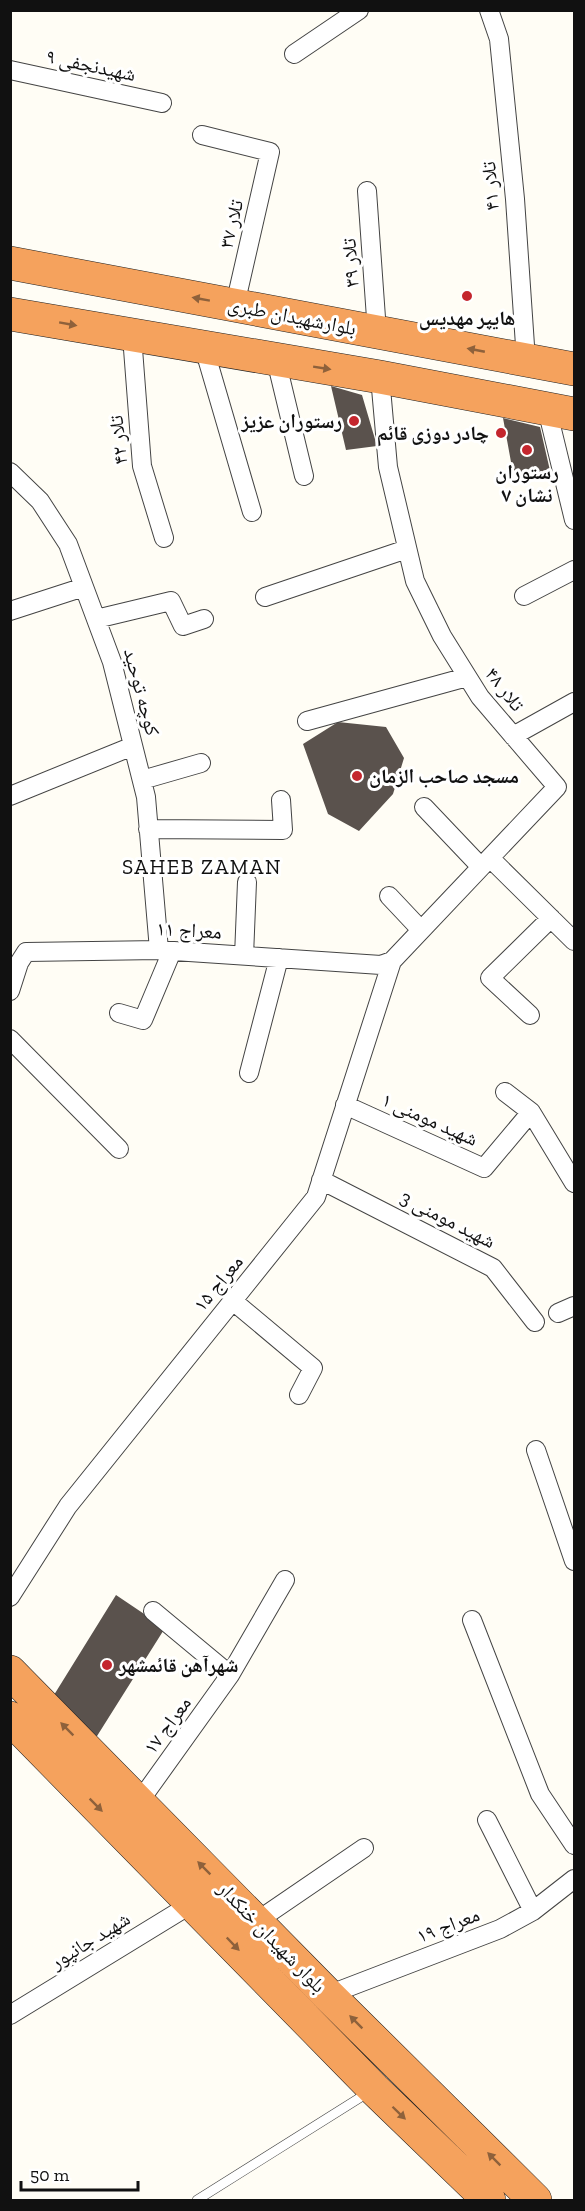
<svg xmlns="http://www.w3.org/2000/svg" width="585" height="2211" font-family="'Zilla Slab','Noto Naskh Arabic',serif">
<rect width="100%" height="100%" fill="#fffdf5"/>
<!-- building -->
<path fill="#5a524d" d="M331,386L362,395L377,446L346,450Z
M503,418L540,427L551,475L513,473Z
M338,722L386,727L404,758L393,794L359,831L328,814L303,744Z
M116,1595L165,1628L92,1744L49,1703Z"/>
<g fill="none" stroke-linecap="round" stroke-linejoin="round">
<defs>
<path id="lane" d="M197,2200L369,2092"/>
<path id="street" d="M489,10L499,39L515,199L526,360
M294,54L359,10
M10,70L162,103
M202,135L270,152L235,305
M367,191L377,332
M132,336L142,466L164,538
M204,348L252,512
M276,360L304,476
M547,409L574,520
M10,472L40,501L68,544L112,662L146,797L159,950
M524,596L574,570
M265,597L407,549
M10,611L84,587
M96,619L171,601L183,626L204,619
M307,721L467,677
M513,736L574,702
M142,780L201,763
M10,796L133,746
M424,807L481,867
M148,829L283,830L281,800
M490,858L574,941
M389,896L421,930
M244,956L247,882
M10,991L19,963L26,952L159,950L381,965L392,961L557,787L480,697L442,636L415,581L388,467L380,377
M119,1013L143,1020L172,951
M530,1015L490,978L551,918
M10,1039L119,1149
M249,1073L279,958
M505,1092L531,1112
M345,1105L484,1168L531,1112L574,1183
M321,1180L493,1268L535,1322
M233,1301L313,1368L299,1395
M558,1313L574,1306
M536,1450L574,1561
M10,1597L68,1506L316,1197L392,961
M153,1611L230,1675
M472,1620L540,1794L574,1845
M139,1802L230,1675L285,1580
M487,1820L533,1911
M257,1921L364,1848
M328,1995L500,1929L533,1911L574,1879
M10,2015L193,1903"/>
<path id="highway" d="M10,263L574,369
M10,314L380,377L574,414
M10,1672L328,1995L535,2200
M10,1718L374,2089L489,2200"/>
</defs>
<!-- lane casing -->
<use href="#lane" stroke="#444" stroke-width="10"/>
<!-- street casing -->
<use href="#street" stroke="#444" stroke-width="20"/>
<!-- highway casing -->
<use href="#highway" stroke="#222" stroke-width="34"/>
<!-- lane -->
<use href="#lane" stroke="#fff" stroke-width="9"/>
<!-- street -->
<use href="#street" stroke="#fff" stroke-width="18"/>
<!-- highway -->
<use href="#highway" stroke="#f5a25d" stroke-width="33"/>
</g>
<!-- one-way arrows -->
<defs><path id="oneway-solid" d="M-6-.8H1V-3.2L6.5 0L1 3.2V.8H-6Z" transform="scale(1.5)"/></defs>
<g fill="#8e613b">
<use href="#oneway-solid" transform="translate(201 299) rotate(-170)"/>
<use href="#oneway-solid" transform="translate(68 324) rotate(10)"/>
<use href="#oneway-solid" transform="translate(476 350) rotate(-169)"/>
<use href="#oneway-solid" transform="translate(322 368) rotate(9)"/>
<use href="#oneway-solid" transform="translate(67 1729) rotate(-135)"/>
<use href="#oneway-solid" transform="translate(96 1805) rotate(45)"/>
<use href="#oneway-solid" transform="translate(204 1868) rotate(-135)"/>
<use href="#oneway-solid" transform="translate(233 1944) rotate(46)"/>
<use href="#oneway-solid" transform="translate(356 2022) rotate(-135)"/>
<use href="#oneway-solid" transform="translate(399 2113) rotate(44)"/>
<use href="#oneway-solid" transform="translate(494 2159) rotate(-135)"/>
</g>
<!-- markers -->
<g fill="#c4262e" stroke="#fff" stroke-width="2">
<circle cx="467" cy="296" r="6"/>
<circle cx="354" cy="421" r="6"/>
<circle cx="501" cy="433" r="6"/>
<circle cx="527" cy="450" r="6"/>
<circle cx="357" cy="776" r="6"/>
<circle cx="107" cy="1665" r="6"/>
</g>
<g text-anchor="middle" stroke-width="6" stroke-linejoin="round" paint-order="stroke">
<!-- street labels -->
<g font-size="20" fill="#111" stroke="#fff">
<text transform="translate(91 65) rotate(12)" y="7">شهیدنجفی ۹</text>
<text transform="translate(490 186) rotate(-95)" y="7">تلار ۴۱</text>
<text transform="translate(231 224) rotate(-77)" y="7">تلار ۳۷</text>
<text transform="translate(350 263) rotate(-94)" y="7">تلار ۳۹</text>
<text transform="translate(292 316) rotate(11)" y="7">بلوارشهیدان طبری</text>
<text transform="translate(118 440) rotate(-96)" y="7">تلار ۴۲</text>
<text transform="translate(505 689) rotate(52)" y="7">تلار ۴۸</text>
<text transform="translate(142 692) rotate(75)" y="7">کوچه توحید</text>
<text transform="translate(189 930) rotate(3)" y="7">معراج ۱۱</text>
<text transform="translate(430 1119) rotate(24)" y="7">شهید مومنی ۱</text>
<text transform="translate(448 1219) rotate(27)" y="7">شهید مومنی 3</text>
<text transform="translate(218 1283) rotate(-51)" y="7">معراج ۱۵</text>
<text transform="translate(167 1725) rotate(-54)" y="7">معراج ۱۷</text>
<text transform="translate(448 1925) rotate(-21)" y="7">معراج ۱۹</text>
<text transform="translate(272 1937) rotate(46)" y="7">بلوار شهیدان خنکدار</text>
<text transform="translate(90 1940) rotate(-32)" y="7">شهید جانپور</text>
</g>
<!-- poi labels -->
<g font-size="20" font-weight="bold" fill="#111" stroke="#fff">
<text x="467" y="325">هایپر مهدیس</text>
<text x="342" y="428" text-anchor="end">رستوران عزیز</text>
<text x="489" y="440" text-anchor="end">چادر دوزی قائم</text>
<text x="527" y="479">رستوران<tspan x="527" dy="23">۷ نشان</tspan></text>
<text x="369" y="783" text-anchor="start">مسجد صاحب الزمان</text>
<text x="119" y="1672" text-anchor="start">شهرآهن قائمشهر</text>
</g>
<!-- neighbourhood labels -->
<g font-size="21" letter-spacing="1.5" fill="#111" stroke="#fff">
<text x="202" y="874">SAHEB ZAMAN</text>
</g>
</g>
<!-- border -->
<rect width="585" height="2211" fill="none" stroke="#111111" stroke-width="24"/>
<!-- scale -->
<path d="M21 2181v9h117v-9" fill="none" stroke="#111111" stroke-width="3"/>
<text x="30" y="2181" font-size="18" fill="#111111" stroke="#ffffff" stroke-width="4.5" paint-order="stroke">50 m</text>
</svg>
